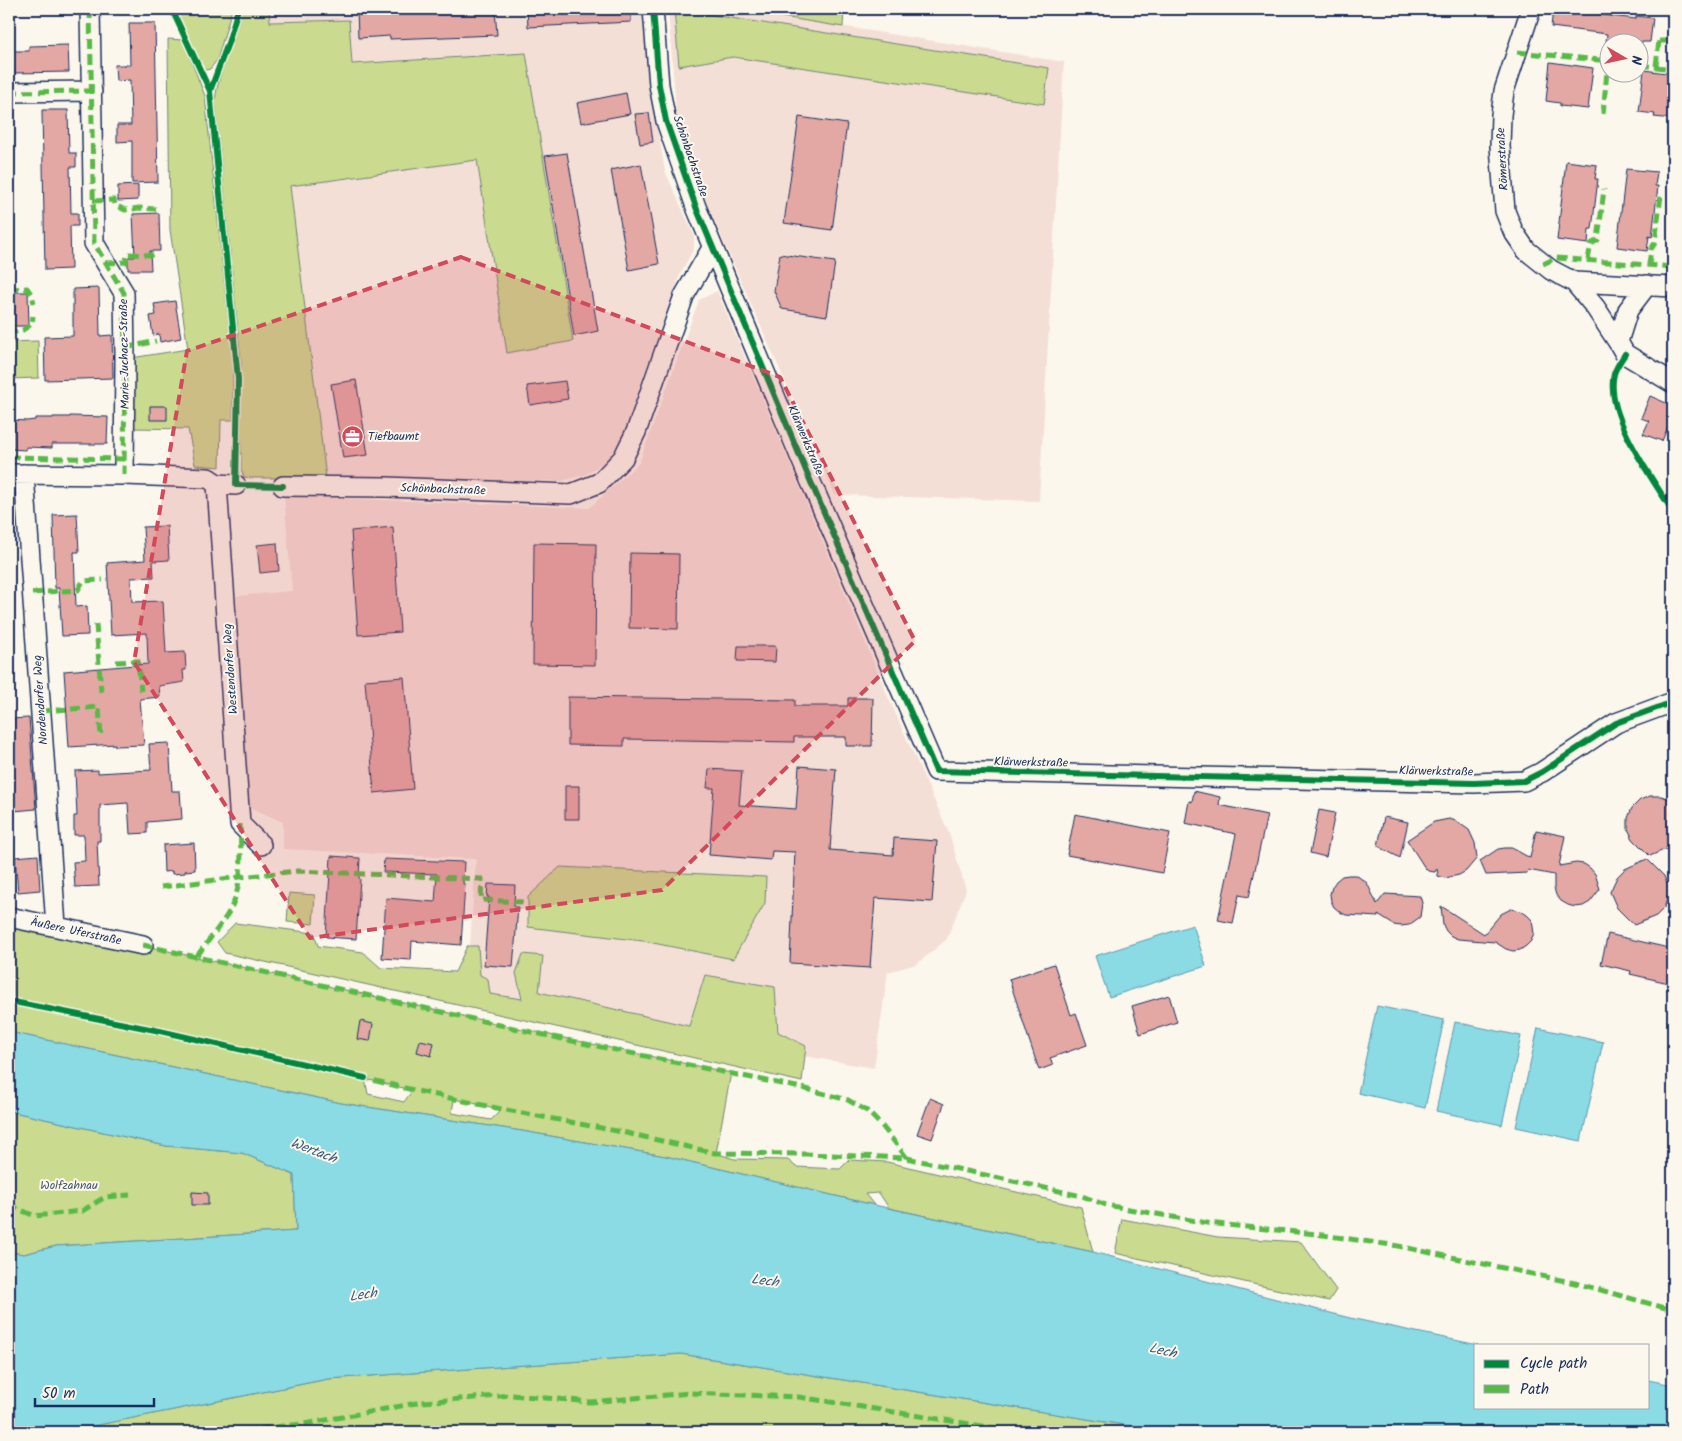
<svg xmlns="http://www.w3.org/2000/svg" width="1682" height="1441" font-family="Kalam,sans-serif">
<rect width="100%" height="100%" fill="#fbf7ec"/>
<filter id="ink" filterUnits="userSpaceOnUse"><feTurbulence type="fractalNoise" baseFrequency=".02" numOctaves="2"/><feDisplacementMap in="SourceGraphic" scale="10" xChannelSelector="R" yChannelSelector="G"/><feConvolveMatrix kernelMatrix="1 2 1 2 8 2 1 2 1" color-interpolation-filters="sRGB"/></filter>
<g filter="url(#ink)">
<!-- built -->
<path fill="#f4dfd6" d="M269,9H644L650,86L665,171L694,235V248L680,275L638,390L623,436L607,460L585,475L561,481L326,478L290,186L477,160L507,352L573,340L526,53L352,64L348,20L269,22Z
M668,9H746V11L1064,62L1039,501L835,495L682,147L677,122Z
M717,291L893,708L949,833L966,890L947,939L917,964L888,972L874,1068L466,999L476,859L283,849V822L249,807L236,596L292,591L284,496L589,508L639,463L699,300Z"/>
<!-- green -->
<path fill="#cada8e" stroke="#728476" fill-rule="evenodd" d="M173,9H232L217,60L210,69L206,70L202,68Z
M242,9H269L270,22L349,20L352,64L526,53L573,341L507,353L477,160L290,186L326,478H251L244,477L241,469V362L215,100C219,69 235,40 242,9Z
M674,9L1049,68L1044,104L733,57L679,66Z
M746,9H844L843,27L746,11Z
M168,39L183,40L205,96L233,367V420H221L220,467L195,465L188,429L131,428V358L188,349L170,230Z
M38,341L39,378L9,379V342Z
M560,867L766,877L765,903L733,959L643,941L528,927V897Z
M289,893L315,895L313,924L287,922Z
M9,917C250,967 489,1024 731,1073L716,1153L734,1159L788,1160L796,1167L840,1169L849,1160L887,1162L1081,1207L1093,1252L889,1208L879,1193L865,1194L874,1205L665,1156L522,1131L341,1103L9,1032ZM365,1079L412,1090V1091L404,1102L368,1094ZM454,1099L500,1109L501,1110L491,1120L452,1113Z
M235,923L314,933L318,946L363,952L381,968L455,972L467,946H478L480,975L488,979L490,994L522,999L516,973L523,954L543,956L539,992L689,1026L705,975L775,987L778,1032L806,1046L802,1082L225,953L217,942Z
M9,1111L166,1146L242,1153L294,1175L296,1231L56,1246L24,1254L9,1252Z
M1122,1219L1218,1237L1301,1242L1336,1290L1329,1301L1115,1253Z
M681,1354L1168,1432H63L328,1379Z"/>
<!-- water -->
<path fill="#8adbe3" stroke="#5e96ae" d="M1193,925L1206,966L1109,997L1095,956Z
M1377,1006L1444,1020L1425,1108L1358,1093Z
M1455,1022L1521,1036L1502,1125L1436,1111Z
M1538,1028L1603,1042L1581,1141L1516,1127Z
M9,1032L341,1103L522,1131L665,1156L874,1205L1093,1252L1350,1318L1478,1345H1476V1407H1648V1380L1673,1385V1432H1168L681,1354L328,1379L63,1432H9V1252L24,1254L56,1246L296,1231L294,1175L242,1153L166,1146L9,1111Z"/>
<!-- building -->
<path fill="#e3a8a4" stroke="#1b2f5e" d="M357,9H495L497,35L390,39V36L358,38Z
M527,9H631V22L528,27Z
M1553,9L1636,19V16L1653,18L1650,42H1606L1607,34L1551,27Z
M129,23H155L158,182L132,183V141L117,142V125H131L130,80L116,81L115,65H130Z
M68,45L69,72L14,73L13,51H29V46Z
M1550,62L1593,68L1588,109L1560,106V103L1546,101Z
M1644,70L1673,74V119L1654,117L1655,114L1639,112Z
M626,93L630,114L581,123L577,103Z
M42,110H68L69,153H76V167H70L71,213H78V226H70L71,269L45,270Z
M649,113L653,142L640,144L635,114Z
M799,117L847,124L832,230L784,223Z
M567,153L598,331L574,336L545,156Z
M1566,161L1597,165L1595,179H1598L1592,229H1589L1588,244L1557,240Z
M641,164L659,264L629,270L611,170Z
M1626,169L1657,172L1655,186H1658L1652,237L1649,236L1647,251L1617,247Z
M138,185V200L118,201V186Z
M159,213L160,251H150L151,270H128V257H135L133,214Z
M780,254L835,262L827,316L782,309L774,291Z
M99,288L100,336L112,335L113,378L45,380L44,337L73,336V289Z
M9,292H28L29,326H9Z
M175,301L181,338L160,342L159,334L153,335L150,316L156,315L154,304Z
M356,380L368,455L343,458L331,384Z
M565,381L568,399L530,405L527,386Z
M1650,396L1673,406V414L1662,441L1643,434L1649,421L1641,418Z
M150,406H167V420H150Z
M70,416L108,417L107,444H52V448L26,447V450L9,449V420L27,421L35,420V418H53V417H70Z
M77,514L79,552H74L76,607L87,606L88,635L62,636L59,588H55L53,515Z
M167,526L169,560L153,561L154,577L131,578L132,602L163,601L166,653L185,652L186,670H183L184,682L159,686L160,697L140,699L144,745L115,746V744L69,747L64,671L148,664L147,633L111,635L107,563L145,560L143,527Z
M393,527L400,632L358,635L351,531Z
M277,543L279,571L260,573L257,545Z
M534,543L596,544L595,665L533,664Z
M630,553L679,554L678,629L629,628Z
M738,646H776L775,662L737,661Z
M404,677L413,789L374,793L365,680Z
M568,697L795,700V706H848V698H873L872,746H846V737H794V742L624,739V746L568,745Z
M29,718L36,809L14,811L9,758H12L9,719Z
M169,743L172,791H180L182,819L147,822V833L130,834L128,803L100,805V841H97L99,886L75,887L73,862L85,861L84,835H74V816H77L75,771L98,770V773L151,770L149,744Z
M799,766L836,769L830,850L893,855L894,838L937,841L932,902L875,898L870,968L790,963L795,852L772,851L771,860L709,855L714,788H707L709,769L742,771L739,805L796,809Z
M565,786H579V819H565Z
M1194,791L1220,797L1219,805L1267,815L1249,897L1239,895L1233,923L1218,920L1236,834L1185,823L1189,801L1192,802Z
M1650,796H1661L1673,800V846L1650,856L1633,839L1628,829V818L1632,808L1640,800Z
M1319,810L1335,813L1326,857L1310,853Z
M1075,814L1170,833L1162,873L1067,855Z
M1384,817L1408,822L1400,858L1378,846Z
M1449,819L1456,821L1469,830L1475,843L1477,858L1466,871L1459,875L1445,878L1438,876L1437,868L1435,872L1428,871L1425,868L1407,840L1434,822Z
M1536,830L1565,836L1559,866L1576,863L1584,864L1590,868L1595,874L1600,889L1590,902L1583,906L1575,907L1568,905L1561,901L1556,895L1554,888V875L1528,870L1527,873L1486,875L1480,861L1498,849L1505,848H1512L1530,858Z
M194,843L195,870L185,871V873L172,874V871L164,872L163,845Z
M38,855L40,890L18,892L15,857Z
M331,856L360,858L359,878L360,879L356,939L326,937Z
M384,859L464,862L463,884H465L461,945L412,941L411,960L382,958L386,898L435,902L437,874L383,872Z
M1647,859L1664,876L1668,886V897L1664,908L1656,916L1634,925L1617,908L1610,892L1617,877L1625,869Z
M1349,875H1356L1367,883L1377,904L1385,894L1420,896L1422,903L1420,917L1409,925L1401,926L1394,925L1378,915V917L1346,915L1340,912L1334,907L1331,901L1330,894L1332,887L1336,881L1342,876Z
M488,884L515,885L514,907H518L513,967L484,965L489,897H487Z
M1441,906L1484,934L1501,914L1511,909L1521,911L1527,915L1532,920L1534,934L1531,941L1526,946L1520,950L1513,951L1506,949L1495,942L1458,939L1451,936L1446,931L1443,925Z
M1608,934L1673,949V984L1630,974L1631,971L1601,964Z
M1054,964L1071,1015L1076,1013L1087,1045L1050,1058L1053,1065L1039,1070L1009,979Z
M1169,995L1177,1022L1140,1034L1132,1006Z
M360,1021L373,1024L370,1041L357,1039Z
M420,1040L434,1043L431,1056L417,1052Z
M930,1098L944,1104L932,1139L917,1134Z
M192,1192L208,1193V1205H192Z"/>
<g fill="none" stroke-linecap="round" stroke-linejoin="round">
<defs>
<path id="minor" d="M90,9L94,243L124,293L125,357L124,475
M653,9L659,85L666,121L696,207L807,473L936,771L1474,783L1524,781L1542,772L1616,723L1673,702
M1531,9L1504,91L1501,115L1500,146L1505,211L1513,231L1526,250L1551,270L1574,282L1673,287
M9,92L92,91
M1574,282L1595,307L1618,342L1628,310L1647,285
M1618,342L1625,354L1673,383
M9,474L124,475L208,478L217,484L236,485
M24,474L56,926
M217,484L240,824L261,845
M283,486L386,487L571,494L599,483L623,458L636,432L684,296L712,248
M9,917L143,945"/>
</defs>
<!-- minor casing -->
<use href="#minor" stroke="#1b2f5e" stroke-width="22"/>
<!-- minor -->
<use href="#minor" stroke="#fbf7ec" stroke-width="19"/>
<!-- quiet -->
<path stroke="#58b947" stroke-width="5" stroke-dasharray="10 5" stroke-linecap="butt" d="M90,9L94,243L124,293L125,357L124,475
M1659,41H1673
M1517,52L1610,61
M1640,65L1673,69
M1656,66L1659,41H1657
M9,92L92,91
M1603,114L1608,61
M93,201L114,200L115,205L125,210L139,208L156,209
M1588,260L1591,244L1598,240L1604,189
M106,263L126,262L127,254L153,255
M1543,264L1556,258L1673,267
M1649,265L1651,249L1655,243L1661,195
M9,289L27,288L32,295L34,303
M9,327L15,332L23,330L32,324L33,316
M125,348L156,341
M9,457L125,459
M32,593L78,590L83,581L103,580
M96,624L101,692
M116,662L138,661L141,691
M41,711L99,707L101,737
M161,887L231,878L297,871L482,879L481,900L524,902
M143,945L567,1040L806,1089L848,1100L867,1111L882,1126L907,1158
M197,956C207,942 218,929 227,915C244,888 241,855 240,824
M360,1077L413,1090L501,1109L622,1132L715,1153L806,1154L907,1158L1082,1196L1106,1205L1207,1223L1316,1234L1398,1246L1575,1283L1673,1310
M9,1205L35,1216L82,1211L105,1197L130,1195
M230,1432L310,1423L422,1402L512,1395L591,1402L689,1393L799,1397L1021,1432"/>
<defs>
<path id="cycleway" d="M168,9L174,14L210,91L238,379L236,485L283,486
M653,9L659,85L666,121L696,207L807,473L936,771L1474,783L1524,781L1542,772L1616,723L1673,702
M210,91L228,43L238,9
M1625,354C1621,360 1616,367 1614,374C1604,414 1653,479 1673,512
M9,1001L160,1031L365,1078"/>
</defs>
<!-- cycleway casing -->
<use href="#cycleway" stroke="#fbf7ec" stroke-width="9"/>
<!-- cycleway -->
<use href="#cycleway" stroke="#00873e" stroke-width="6"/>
</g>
</g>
<!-- marked area -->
<path fill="#d1495b" fill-opacity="0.2" stroke="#d1495b" stroke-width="4" stroke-dasharray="10 6" stroke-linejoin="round" d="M461,257L780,377L915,641L662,890L310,938L134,662L187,351Z"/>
<!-- icons -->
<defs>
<symbol id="office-disc" viewBox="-11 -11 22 22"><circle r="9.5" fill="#d1495b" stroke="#fbf7ec"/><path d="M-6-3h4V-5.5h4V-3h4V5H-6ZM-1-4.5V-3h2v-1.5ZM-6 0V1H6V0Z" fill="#fff"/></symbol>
</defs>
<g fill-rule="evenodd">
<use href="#office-disc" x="340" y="424" width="25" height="25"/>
</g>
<g text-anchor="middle" stroke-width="4" stroke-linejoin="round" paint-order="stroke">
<!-- street labels -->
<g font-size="12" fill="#1b2f5e" stroke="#fbf7ec">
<text transform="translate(691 156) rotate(71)" y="4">Schönbachstraße</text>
<text transform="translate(1502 159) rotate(-93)" y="4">Römerstraße</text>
<text transform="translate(124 354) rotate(-91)" y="4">Marie-Juchacz-Straße</text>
<text transform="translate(806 440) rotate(67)" y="4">Klärwerkstraße</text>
<text transform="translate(443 489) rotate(2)" y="4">Schönbachstraße</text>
<text transform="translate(230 669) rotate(-94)" y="4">Westendorfer Weg</text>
<text transform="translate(40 700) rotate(-94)" y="4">Nordendorfer Weg</text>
<text transform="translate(1031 762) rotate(1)" y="4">Klärwerkstraße</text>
<text transform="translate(1436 771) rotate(1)" y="4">Klärwerkstraße</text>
<text transform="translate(76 931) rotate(12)" y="4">Äußere Uferstraße</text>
</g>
<!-- poi labels -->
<g font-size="12" fill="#1b2f5e" stroke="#fbf7ec" text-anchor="start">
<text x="368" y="440">Tiefbaumt</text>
</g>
<!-- park labels -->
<g font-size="12" fill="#475a6a" stroke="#fbf7ec">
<text x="69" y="1189">Wolfzahnau</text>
</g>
<!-- water labels -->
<g font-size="14" font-style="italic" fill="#375a7f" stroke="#fbf7ec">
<text transform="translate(314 1150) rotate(21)" y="5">Wertach</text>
<text transform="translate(765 1280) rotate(7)" y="5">Lech</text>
<text transform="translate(363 1294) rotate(-8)" y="5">Lech</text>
<text transform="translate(1163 1350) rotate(13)" y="5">Lech</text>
</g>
</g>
<!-- margin -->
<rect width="1682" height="1441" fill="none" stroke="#fbf7ec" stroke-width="30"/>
<rect x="15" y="15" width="1652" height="1411" fill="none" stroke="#1b2f5e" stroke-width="2" filter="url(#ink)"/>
<!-- legend -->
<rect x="1474" y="1344" width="175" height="65" fill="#fbf7ec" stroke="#a1a7b3"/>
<rect x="1484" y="1360" width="25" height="8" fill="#00873e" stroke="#a1a7b3"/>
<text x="1520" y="1368" font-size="15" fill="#1b2f5e">Cycle path</text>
<rect x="1484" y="1385" width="25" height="8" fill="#58b947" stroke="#a1a7b3"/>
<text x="1520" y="1394" font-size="15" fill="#1b2f5e">Path</text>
<!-- north arrow -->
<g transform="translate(1624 58) rotate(99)"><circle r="24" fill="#fbf7ec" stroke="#a1a7b3"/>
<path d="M0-4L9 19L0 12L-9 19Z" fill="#d1495b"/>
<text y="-8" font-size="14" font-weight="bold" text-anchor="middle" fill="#1b2f5e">N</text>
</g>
<!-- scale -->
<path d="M35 1398v8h119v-8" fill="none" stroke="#1b2f5e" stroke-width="2.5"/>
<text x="42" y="1398" font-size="15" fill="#1b2f5e" stroke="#fbf7ec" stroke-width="4" paint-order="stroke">50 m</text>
</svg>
